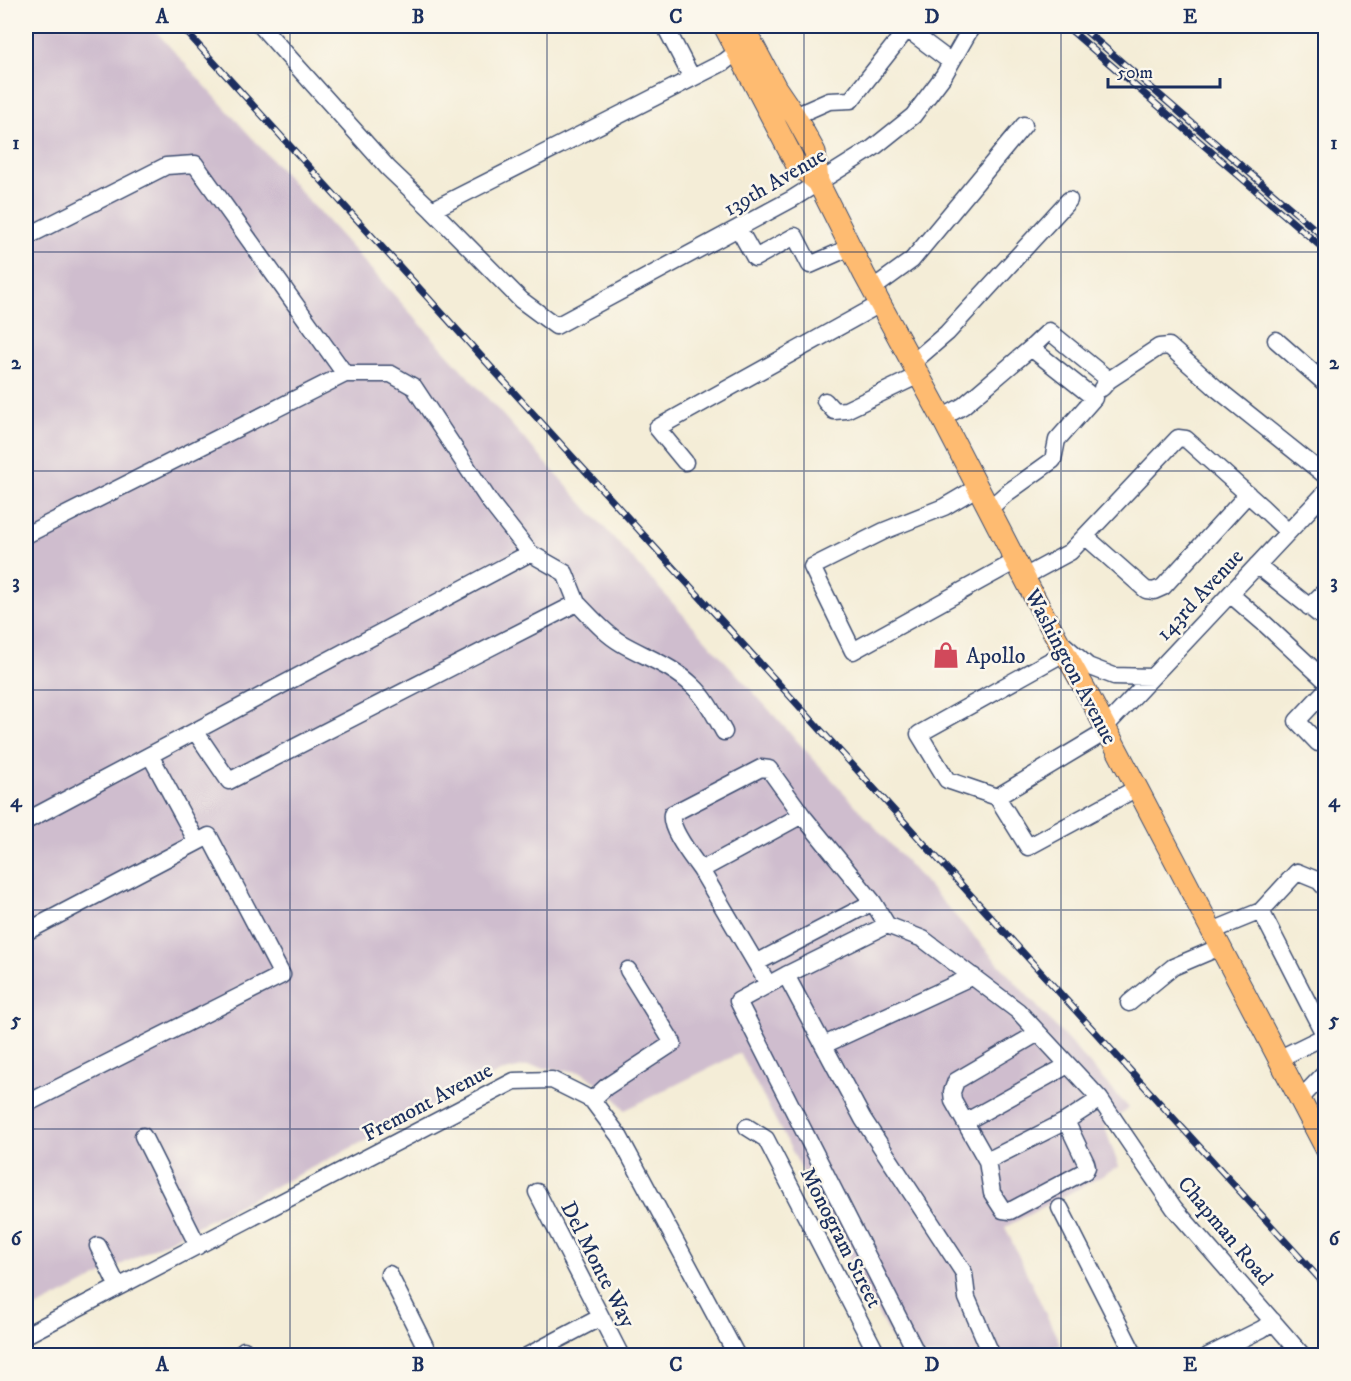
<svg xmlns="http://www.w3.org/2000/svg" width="1351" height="1381" font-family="'IM FELL DW Pica',serif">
<rect width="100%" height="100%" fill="#fbf7ec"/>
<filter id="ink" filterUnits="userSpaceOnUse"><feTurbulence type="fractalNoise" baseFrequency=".0167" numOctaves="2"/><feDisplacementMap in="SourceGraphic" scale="12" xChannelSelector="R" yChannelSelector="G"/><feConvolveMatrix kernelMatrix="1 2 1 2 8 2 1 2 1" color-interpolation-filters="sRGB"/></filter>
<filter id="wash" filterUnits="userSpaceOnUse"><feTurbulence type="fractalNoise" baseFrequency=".008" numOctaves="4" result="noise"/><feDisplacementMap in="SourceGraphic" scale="24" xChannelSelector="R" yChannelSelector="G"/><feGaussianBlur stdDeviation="1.35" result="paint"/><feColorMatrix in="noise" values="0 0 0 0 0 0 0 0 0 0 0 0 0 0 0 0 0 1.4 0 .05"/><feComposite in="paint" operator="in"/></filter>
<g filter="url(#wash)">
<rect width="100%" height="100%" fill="#f4edd7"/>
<!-- industrial -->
<path fill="#cfbdce" d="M26,26H151L1129,1108L1104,1125L1119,1167L1005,1227L1060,1344L1037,1355H900L740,1053L625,1110L608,1090L581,1072L528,1066L500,1072L26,1313Z"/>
</g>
<g filter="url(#ink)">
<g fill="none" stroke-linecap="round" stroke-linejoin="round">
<defs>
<path id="minor" d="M261,26L388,168L432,210L521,300L556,326L792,199L873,148L913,116L944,75L972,26
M665,26L692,78
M795,116L829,101L851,100L907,29L951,62
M432,210L724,62L737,52L747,59
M738,228L755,258L795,236L810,265L851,247
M26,237L166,166L195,164L345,374
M872,289L912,260L1024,125
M1276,340L1326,384
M1031,348L1049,331L1109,380L1102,388
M912,363L947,333L1069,200
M1109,380L1159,347L1169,346L1216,388L1326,476
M825,401L834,411L846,410L919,375
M942,418L963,406L1031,348L1094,398L1057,440L1053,460L1007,493L989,509
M685,462L657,428L880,304
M978,487L944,507L884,531L812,567L853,651L1016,561
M26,535L345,374H391L414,387L490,502L530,553L565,573L577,603L229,781L195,731
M1085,536L1146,590L1154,591L1163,587L1248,494
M1257,565L1326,620
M1024,577L1070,552L1178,438L1186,439L1263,508L1288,532
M1230,594L1266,625L1326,681
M577,603C591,617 604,633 621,643C645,657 673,666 693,686C706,698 715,716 724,732
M1309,607L1326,590
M1064,645L1088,666L1114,676L1152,677
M1064,653L919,734L947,780L997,797L1107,731
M1326,690L1297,721L1318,743L1326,735
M1105,727L1326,492
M150,755L197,842
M997,797L1028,847L1137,788
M26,821L530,553
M701,870C692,857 669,829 672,814L761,768L769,769L802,815
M1261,911L1325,1036L1278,1059
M1212,931L1261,911L1297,872L1319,881L1326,889
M26,932L209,836L282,975L26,1104
M756,963L873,902
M786,975L738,1001L918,1356
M768,984L701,870L802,815L873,902L887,925
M1129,1003L1173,967L1220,947
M1038,1033L956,1081L952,1092L953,1101L987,1161L992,1193L1003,1210L1010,1211L1085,1171L1087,1167L1086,1163L1066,1121L1100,1099
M824,1045L973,976
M1300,1099L1326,1072
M592,1100L606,1087L673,1043L628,970
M965,1122L1068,1065
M747,1127L766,1139L878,1356
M143,1136L198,1246
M987,1161L1066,1121
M537,1192L621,1356
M1060,1208L1135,1356
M98,1246L118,1287
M389,1274L430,1356
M26,1335L514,1081L552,1080L592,1100L619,1136L737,1356
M244,1350L247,1356
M527,1356L601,1317
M992,1356L967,1298L964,1273L863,1119L786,975L887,925L923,939L1018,1011L1100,1099L1174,1208L1303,1356
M1208,1356L1262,1329L1273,1321"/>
<path id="major" d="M724,26L796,164L818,182
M743,26L776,88L795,116L815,152L818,182L864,274L942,418L1040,608L1090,698L1326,1149"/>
</defs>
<!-- minor casing -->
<use href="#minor" stroke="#3c4c70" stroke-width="19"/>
<!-- major casing -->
<use href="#major" stroke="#3c4c70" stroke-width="23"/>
<!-- minor -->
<use href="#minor" stroke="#fff" stroke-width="16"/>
<!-- major -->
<use href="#major" stroke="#febb71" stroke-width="21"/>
<defs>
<path id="rail" d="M181,26L1326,1286
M1066,26L1326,251
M1080,26L1326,239"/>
</defs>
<!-- rail casing -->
<use href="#rail" stroke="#1b2f5e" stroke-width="7"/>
<!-- rail -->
<use href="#rail" stroke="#fbf7ec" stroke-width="4.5" stroke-dasharray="14" stroke-linecap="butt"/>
</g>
</g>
<!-- grid -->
<path fill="none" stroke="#1b2f5e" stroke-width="1.5" stroke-opacity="0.55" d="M290,26V1356M547,26V1356M804,26V1356M1061,26V1356M26,252H1326M26,471H1326M26,690H1326M26,910H1326M26,1129H1326"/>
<!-- icons -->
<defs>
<symbol id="shop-bare" viewBox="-9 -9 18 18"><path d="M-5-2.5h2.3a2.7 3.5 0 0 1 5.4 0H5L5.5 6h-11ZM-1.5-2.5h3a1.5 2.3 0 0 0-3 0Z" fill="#d1495b" stroke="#fbf7ec" stroke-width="2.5" paint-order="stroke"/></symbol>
</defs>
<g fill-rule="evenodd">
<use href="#shop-bare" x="927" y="636" width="38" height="38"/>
</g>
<g text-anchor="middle" stroke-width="5" stroke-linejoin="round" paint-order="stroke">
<!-- street labels -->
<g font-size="22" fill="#1b2f5e" stroke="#fbf7ec">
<text transform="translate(774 181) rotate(-30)" y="8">139th Avenue</text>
<text transform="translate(1199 594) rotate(-47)" y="8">143rd Avenue</text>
<text transform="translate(1072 666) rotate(62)" y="8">Washington Avenue</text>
<text transform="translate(427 1101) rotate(-28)" y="8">Fremont Avenue</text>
<text transform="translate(1226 1230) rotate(50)" y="8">Chapman Road</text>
<text transform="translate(842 1237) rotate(63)" y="8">Monogram Street</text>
<text transform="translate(599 1264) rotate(63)" y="8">Del Monte Way</text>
</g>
<!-- poi labels -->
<g font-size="22" fill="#1b2f5e" stroke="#fbf7ec" text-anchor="start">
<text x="966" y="663">Apollo</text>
</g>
</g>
<!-- margin -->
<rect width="1351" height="1381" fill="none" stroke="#fbf7ec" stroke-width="66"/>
<!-- scale -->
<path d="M1108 78v9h112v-9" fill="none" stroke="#1b2f5e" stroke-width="3"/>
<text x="1117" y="78" font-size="18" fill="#1b2f5e" stroke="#fbf7ec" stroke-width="4.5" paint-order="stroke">50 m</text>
<rect x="33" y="33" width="1285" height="1315" fill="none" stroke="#1b2f5e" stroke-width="2"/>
<g font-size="20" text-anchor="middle" font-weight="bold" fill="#1b2f5e">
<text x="162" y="23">A</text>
<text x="418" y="23">B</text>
<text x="676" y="23">C</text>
<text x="932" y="23">D</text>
<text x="1190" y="23">E</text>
<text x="16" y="149">1</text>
<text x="1334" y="149">1</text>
<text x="16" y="369">2</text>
<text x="1334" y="369">2</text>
<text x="16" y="588">3</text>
<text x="1334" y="588">3</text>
<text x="16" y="807">4</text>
<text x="1334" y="807">4</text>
<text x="16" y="1026">5</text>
<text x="1334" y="1026">5</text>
<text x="16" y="1245">6</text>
<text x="1334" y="1245">6</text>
<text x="162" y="1371">A</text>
<text x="418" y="1371">B</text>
<text x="676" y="1371">C</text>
<text x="932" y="1371">D</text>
<text x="1190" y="1371">E</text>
</g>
</svg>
